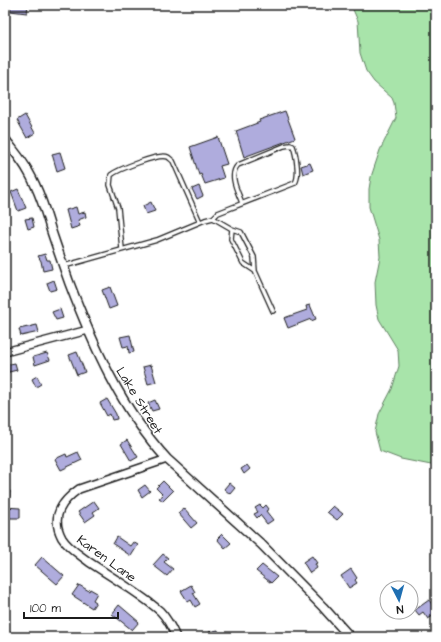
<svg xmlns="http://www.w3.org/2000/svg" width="441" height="642" font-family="'Architects Daughter',sans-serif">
<rect width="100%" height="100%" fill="#fff"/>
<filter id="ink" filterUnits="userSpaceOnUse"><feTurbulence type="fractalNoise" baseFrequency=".025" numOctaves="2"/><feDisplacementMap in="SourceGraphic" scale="8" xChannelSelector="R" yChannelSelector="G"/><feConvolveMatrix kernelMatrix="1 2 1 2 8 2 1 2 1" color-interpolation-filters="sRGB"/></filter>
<g filter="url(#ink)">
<!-- green -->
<path fill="#a8e4aa" stroke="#628063" d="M351,5H436V466L401,459L380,451L375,432L379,414L392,389L399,366L398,350L379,319L376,305L375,282L380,257L379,240L369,207V189L371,177L380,150L396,118L394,103L392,98L374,82L366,71L360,53L358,21Z"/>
<!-- building -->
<path fill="#afacdd" stroke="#1c1c1c" d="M11,5H28L27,13L10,11Z
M285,111L295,138L244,157L236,131L260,122L259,120Z
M25,115L35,133L27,138L17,120Z
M218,137L227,164L220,166L224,178L205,184L201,174L199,175L190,147Z
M60,152L65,168L57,171L52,154Z
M310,163L313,170L303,174L301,166Z
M199,186L203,196L197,199L192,189Z
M18,189L26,208L18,211L11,192Z
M151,202L155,211L146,214L143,206Z
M76,207L78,214L85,212L86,217L78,220L80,226L71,229L66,210Z
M32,218L34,227L28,229L25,219Z
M45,254L47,260H50L52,269L43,271L41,261L38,256Z
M54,280L57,289L50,291L47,283Z
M110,287L117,306L109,309L102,290Z
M310,305L316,319L311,321V319L288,328L284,318L307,310L306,306Z
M60,309L63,318L56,320L52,312Z
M37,325L39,332L21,336L19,329Z
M130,335L134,352L129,353L128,346L123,347L120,337Z
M77,352L85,372L77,375L69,355Z
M47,353L50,360L35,365L33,357Z
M15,363L17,370L5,373V365Z
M151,365L156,382L148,384L143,367Z
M37,376L41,384L36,387L32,379Z
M107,399L116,414L117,419L112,420L110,414L107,416L100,403Z
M155,400L159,409L152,411L148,403Z
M127,440L138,457L131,461L121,444Z
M78,452L82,460L61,470L55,459L66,454L67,457Z
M247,465L250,469L244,474L241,469Z
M163,481L173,491L163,501L159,498L163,495L156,488Z
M229,483L235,488L230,494L224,489Z
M145,485L150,491L142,497L138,490Z
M5,490L10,491L9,507H5Z
M94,501L99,508L93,512L95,515L85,522L78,512Z
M260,505L263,508L266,505L269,509L266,511L273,520L267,524L260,515L257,518L254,514L258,512L255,508Z
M333,506L343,514L337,520L327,512Z
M5,507L20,508V518H5Z
M184,508L197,523L191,528L178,513Z
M222,534L231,543L225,548L217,539Z
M117,537L130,546L133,542L138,545L131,556L113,544Z
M163,554L168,558L164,562L173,569L167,576L153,565Z
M312,556L317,563L315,564L317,568L310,573L303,562Z
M42,557L64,576L57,584L35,565Z
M262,565L277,577L271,583L256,571Z
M351,569L357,578L355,580L357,583L349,588L341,576Z
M79,585L89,591L90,589L97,593L93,600L96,602L92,608L72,595Z
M191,585L195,592L193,593L200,604L195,607L191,600L188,602L181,591Z
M429,600L436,610V614L428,619L423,612L419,615L415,610Z
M119,605L139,622L132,630L112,614Z
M218,630L219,637H210L209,632Z"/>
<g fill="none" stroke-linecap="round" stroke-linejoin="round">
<defs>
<path id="service" d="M213,218L218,213L295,183C300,176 296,154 293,146L290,145L284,146L238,165C228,175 238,192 242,203
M232,229L241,232L254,257L255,271
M122,249L118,208L110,185L111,175C119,169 159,153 168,157C169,157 172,161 173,161L200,222
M64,266L157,240L205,220L213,218L232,229L231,239L243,263L255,271L273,311"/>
<path id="minor" d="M5,352L88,330
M167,459L79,489C62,501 50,516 62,538C68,548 80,555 89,562C113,578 138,592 160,611C167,618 172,628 176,637"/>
<path id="tertiary" d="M5,139C13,150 22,160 28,171C39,190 45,210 51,230C57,248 63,265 69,282C93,345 121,409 167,459L261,544L323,607L350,637"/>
</defs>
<!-- service casing -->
<use href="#service" stroke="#1c1c1c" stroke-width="6"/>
<!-- minor casing -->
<use href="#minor" stroke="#1c1c1c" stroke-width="10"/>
<!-- tertiary casing -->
<use href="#tertiary" stroke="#1c1c1c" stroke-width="11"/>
<!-- service -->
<use href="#service" stroke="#fff" stroke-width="3.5"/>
<!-- minor -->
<use href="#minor" stroke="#fff" stroke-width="7"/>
<!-- tertiary -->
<use href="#tertiary" stroke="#fff" stroke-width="8"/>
</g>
</g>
<g text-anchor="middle" stroke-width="3" stroke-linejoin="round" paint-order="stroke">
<!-- street labels -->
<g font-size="13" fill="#1c1c1c" stroke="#fff">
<text transform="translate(140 400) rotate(58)" y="5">Lake Street</text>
<text transform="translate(107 558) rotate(36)" y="5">Karen Lane</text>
</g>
</g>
<!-- margin -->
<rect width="441" height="642" fill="none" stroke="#fff" stroke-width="20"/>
<rect x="10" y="10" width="421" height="622" fill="none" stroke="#1c1c1c" stroke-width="1.5" filter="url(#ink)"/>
<!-- north arrow -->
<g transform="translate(399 600) rotate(174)"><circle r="19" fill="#ffffff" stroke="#a4a4a4"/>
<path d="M0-3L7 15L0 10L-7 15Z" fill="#1f6fb2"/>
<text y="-6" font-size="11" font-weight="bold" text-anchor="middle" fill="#1c1c1c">N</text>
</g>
<!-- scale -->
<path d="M24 612v6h94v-6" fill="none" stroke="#1c1c1c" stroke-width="2"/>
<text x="30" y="612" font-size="12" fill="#1c1c1c" stroke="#ffffff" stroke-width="3" paint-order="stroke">100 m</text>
</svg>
